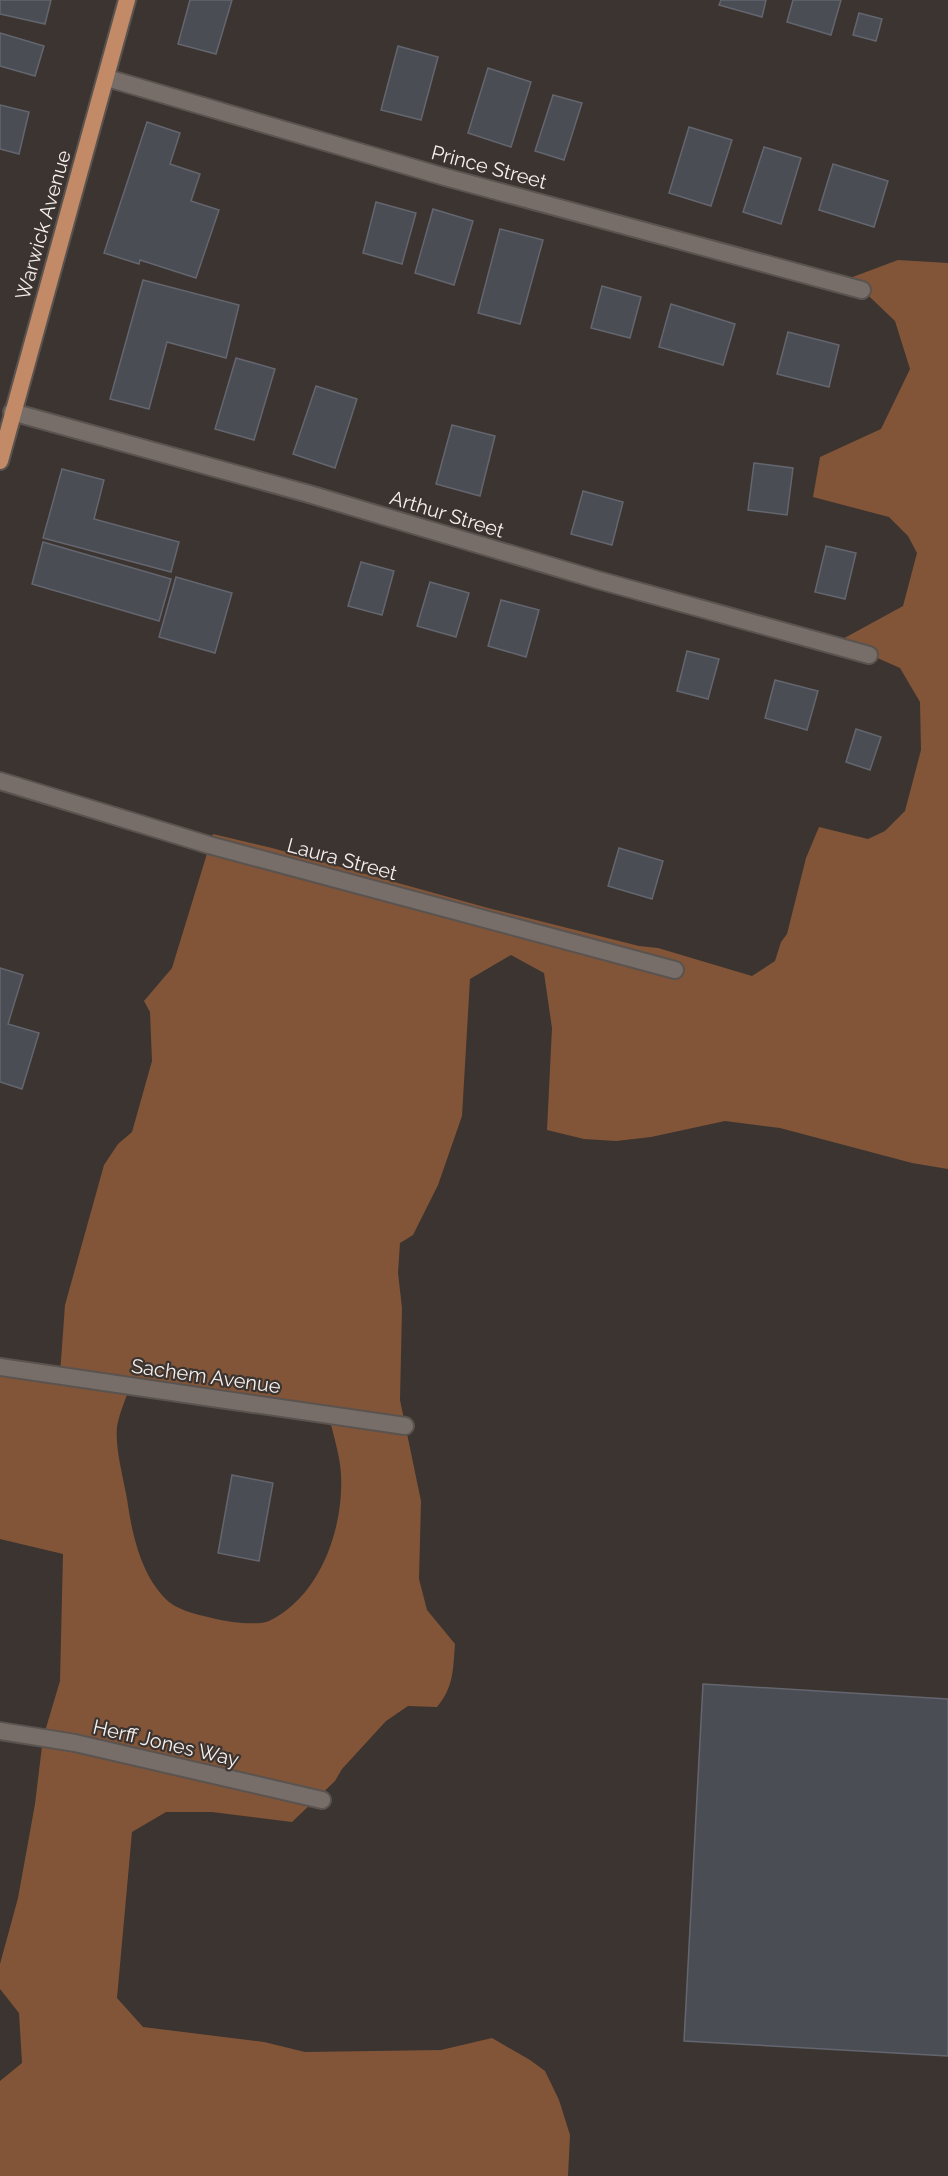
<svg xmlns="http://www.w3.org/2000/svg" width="948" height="2176" font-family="Raleway,sans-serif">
<rect width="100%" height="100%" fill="#3c3430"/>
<!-- green -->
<path fill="#825538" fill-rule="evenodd" d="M898,260L948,263V1169L912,1163L780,1128L725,1121L651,1137L616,1141L584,1139L547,1130L552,1028L544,973L511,955L470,979L462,1116L438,1185L413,1235L400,1243L398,1273L402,1308L400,1400L421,1501L419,1579L427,1610L455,1644C453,1669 454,1687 437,1707L408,1706L386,1721L342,1769L335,1781L292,1822L212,1812H166L132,1832L117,1998L143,2027L264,2042L305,2052L441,2050L492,2038L530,2060L545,2071L559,2100L570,2135L568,2176H0V2081L22,2063L19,2013L0,1989V1964L18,1898L35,1804L43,1738L60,1681L63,1554L0,1539V1371L60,1374L65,1305L104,1165L118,1144L132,1132L152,1061L150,1012L144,1001L172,968L213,834L272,848L488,908L639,946L658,948L752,976L775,961L781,942L787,934L806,858L819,827L868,839L885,831L905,811L921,750L920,702L900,668L839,641L903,606L917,553L908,536L889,517L813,497L820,457L881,429L910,369L895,321L850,278ZM128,1392L330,1420C334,1438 340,1456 341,1474C344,1527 321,1596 269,1621C257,1626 229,1622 216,1619C200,1615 182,1612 169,1602C141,1577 132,1534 127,1499C123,1476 115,1449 117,1427C119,1415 124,1403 128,1392Z"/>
<!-- building -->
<path fill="#4b4d55" stroke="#64666f" stroke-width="1.5" d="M0,0H51L45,24L0,14Z
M190,0H232L216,54L178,44Z
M721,0H766L762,17L719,5Z
M793,0H841L831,35L787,22Z
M859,13L882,19L876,41L853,35Z
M0,33L44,46L35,76L0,66Z
M398,46L438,57L421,120L381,110Z
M488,68L531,82L511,147L468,133Z
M553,95L582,103L564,160L535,151Z
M0,105L29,112L19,154L0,149Z
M147,122L180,133L170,164L200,174L191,201L219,210L196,278L140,260L139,264L104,253Z
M689,127L732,140L711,206L669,193Z
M764,147L801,158L781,224L743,212Z
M833,164L888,181L874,227L819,210Z
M376,202L416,213L402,264L363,253Z
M433,209L473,221L454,285L415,273Z
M500,229L543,240L520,324L478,313Z
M143,280L239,305L226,358L167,342L149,409L110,399Z
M602,286L641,297L630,338L591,328Z
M671,304L735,324L723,365L659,347Z
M788,332L839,345L829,387L777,374Z
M236,358L275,369L254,440L215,429Z
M316,386L357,399L335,468L293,454Z
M452,425L495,436L480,496L436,484Z
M754,463L793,468L787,515L748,510Z
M62,469L104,480L94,519L179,542L171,572L43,538Z
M583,491L623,502L612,545L571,534Z
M43,542L171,579L159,621L32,584Z
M826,546L856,553L845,599L815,592Z
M361,562L394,571L382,615L348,606Z
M176,577L232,593L215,653L159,637Z
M430,582L469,593L456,637L417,626Z
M501,600L539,610L526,657L488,646Z
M687,651L719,659L708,699L677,691Z
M775,680L818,691L807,730L765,718Z
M856,729L881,737L870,770L846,762Z
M619,848L663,861L652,899L608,886Z
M0,968L23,975L8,1024L39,1033L22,1089L0,1082Z
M232,1475L273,1483L259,1561L218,1553Z
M703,1684L948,1699V2056L684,2041Z"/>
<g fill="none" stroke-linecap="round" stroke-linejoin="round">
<defs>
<path id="minor" d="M107,78L445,177L862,290
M12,412L309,494L598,580L869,655
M0,781L209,845L675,970
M0,1367L405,1426
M0,1731L75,1743L322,1800"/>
<path id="primary" d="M0,461L127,0"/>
</defs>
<!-- minor casing -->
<use href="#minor" stroke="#5a534f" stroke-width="20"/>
<!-- primary casing -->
<use href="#primary" stroke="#5a534f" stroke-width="20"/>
<!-- minor -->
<use href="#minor" stroke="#776e69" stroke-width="16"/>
<!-- primary -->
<use href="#primary" stroke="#c28a66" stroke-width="16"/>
</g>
<g text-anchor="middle" stroke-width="4.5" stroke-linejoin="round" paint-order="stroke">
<!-- street labels -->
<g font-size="20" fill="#f5f0ed" stroke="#3c3430">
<text transform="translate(489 167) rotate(15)" y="7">Prince Street</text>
<text transform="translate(43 225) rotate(-74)" y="7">Warwick Avenue</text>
<text transform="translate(447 514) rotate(17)" y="7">Arthur Street</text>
<text transform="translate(342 859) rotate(15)" y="7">Laura Street</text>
<text transform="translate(206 1376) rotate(8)" y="7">Sachem Avenue</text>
<text transform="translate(166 1743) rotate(13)" y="7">Herff Jones Way</text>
</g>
</g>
</svg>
